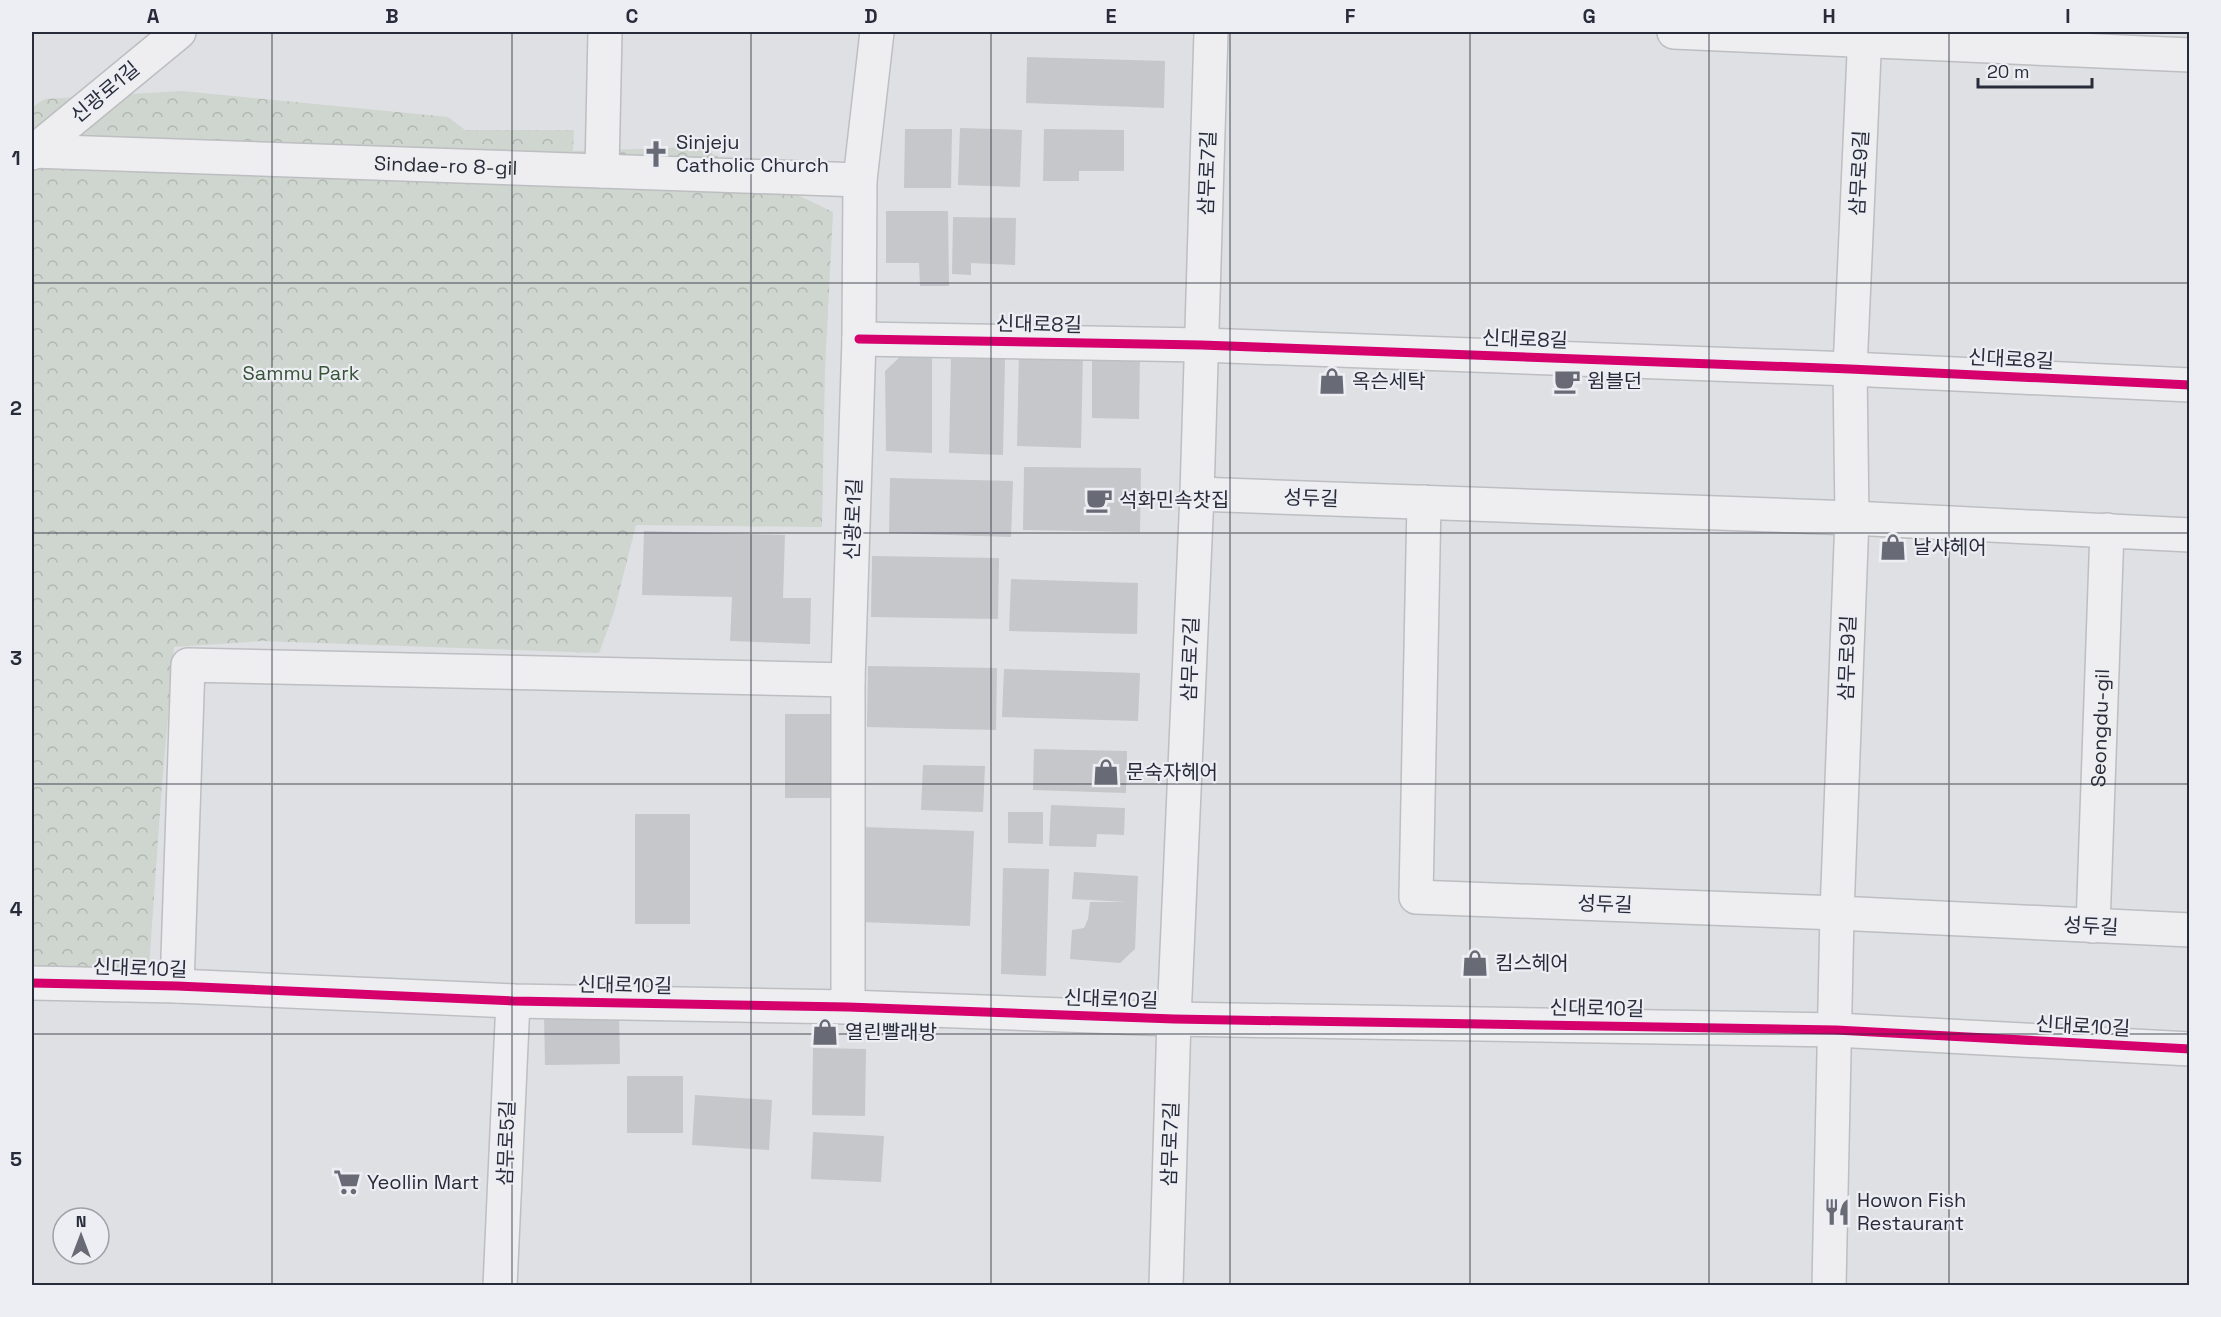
<svg xmlns="http://www.w3.org/2000/svg" width="2221" height="1317" font-family="'Space Grotesk','Noto Sans KR',sans-serif">
<defs>
<pattern id="park-crowns" width="20" height="18" patternUnits="userSpaceOnUse" patternTransform="scale(1.5)"><rect width="20" height="18" fill="#ced6cf"/><path d="M2 6a3 3 0 1 1 6 0M12 15a3 3 0 1 1 6 0" fill="none" stroke="#b1b8b2"/></pattern>
</defs>
<rect width="100%" height="100%" fill="#dfe0e3"/>
<!-- park -->
<path fill="url(#park-crowns)" d="M182,91L448,117L465,130H574L573,151L698,147L833,212L825,369L822,527L636,525L614,612L599,653L262,641L174,647L162,784L149,967L32,968V107L45,99Z"/>
<!-- building -->
<path fill="#c5c7ca" d="M1027,57L1165,61L1164,108L1026,103Z
M960,128L1022,130L1020,187L958,185Z
M905,129H952L951,188H904Z
M1044,129L1124,130V171H1079V181H1043Z
M886,211H948L949,286H920L919,263H886Z
M953,217L1016,218L1015,265L971,263V275L952,274Z
M1019,351L1083,352L1081,448L1017,446Z
M1092,352H1140L1139,419L1092,418Z
M902,355H932V453L886,451L885,371Z
M951,359H1005L1003,455L949,453Z
M1024,467L1141,468L1140,532L1023,530Z
M890,478L1013,481L1011,537L889,533Z
M644,531L785,535L783,598H811L810,644L730,641L732,597L642,595Z
M872,556L999,558L998,619L871,617Z
M1011,579L1138,583L1137,634L1009,631Z
M868,666L997,668L996,730L867,727Z
M1004,669L1140,673L1138,721L1002,717Z
M785,714H831V798H785Z
M1034,749L1127,751L1126,793L1033,790Z
M923,765L985,766L983,812L921,810Z
M1051,805L1125,808L1124,835L1097,834L1096,847L1049,846Z
M1008,812H1043V844L1008,843Z
M635,814H690V924H635Z
M863,827L974,831L970,926L860,922Z
M1003,868L1049,869L1046,976L1001,974Z
M1074,872L1138,876L1135,949L1120,963L1070,959L1072,930L1084,928L1088,919L1090,902H1127L1072,899Z
M619,1013L620,1064L545,1065L544,1015Z
M813,1048L866,1049L865,1116L812,1115Z
M627,1076H683V1133H627Z
M695,1095L772,1100L769,1150L692,1145Z
M813,1132L884,1136L881,1182L811,1179Z"/>
<g fill="none" stroke-linecap="round" stroke-linejoin="round">
<defs>
<g id="minor">
<path d="M1674,32L2190,55"/>
<path id="s1" d="M32,151L860,180"/>
<path d="M32,153L179,32"/>
<path d="M602,171L605,32"/>
<path d="M859,339L1201,345L1850,369L2190,385"/>
<path d="M1197,494L1852,518L2190,535"/>
<path d="M1424,502L1416,897L1837,913L2190,930"/>
<path id="s2" d="M2093,926L2107,530"/>
<path d="M32,983L177,986L513,1001L848,1007L1174,1019L1836,1030L2190,1049"/>
<path d="M177,986L188,665L848,680"/>
<path d="M848,1007V680L859,339L860,180L877,32"/>
<path d="M500,1286L513,1001"/>
<path d="M1166,1286L1174,1019L1197,494L1211,32"/>
<path d="M1829,1286L1837,913L1852,518L1850,369L1865,32"/>
</g>
</defs>
<!-- minor casing -->
<use href="#minor" stroke="#bdbec1" stroke-width="36"/>
<!-- minor -->
<use href="#minor" stroke="#eeeef0" stroke-width="33"/>
<defs>
<path id="cycleway" d="M859,339L1201,345L1850,369L2190,385
M32,983L177,986L513,1001L848,1007L1174,1019L1836,1030L2190,1049"/>
</defs>
<!-- cycleway casing -->
<use href="#cycleway" stroke="#eceef3" stroke-width="13"/>
<!-- cycleway -->
<use href="#cycleway" stroke="#d6006c" stroke-width="9"/>
</g>
<!-- grid -->
<path fill="none" stroke="#282c3a" stroke-width="1.5" stroke-opacity="0.55" d="M272,32V1286M512,32V1286M751,32V1286M991,32V1286M1230,32V1286M1470,32V1286M1709,32V1286M1949,32V1286M32,283H2190M32,533H2190M32,784H2190M32,1034H2190"/>
<!-- icons -->
<defs>
<symbol id="church-bare" viewBox="-9 -9 18 18"><path d="M-1.2-6h2.4v3.5h3.3v2.4h-3.3V6h-2.4V-.1h-3.3v-2.4h3.3Z" fill="#686b75" stroke="#eceef3" stroke-width="2.5" paint-order="stroke"/></symbol>
<symbol id="shop-bare" viewBox="-9 -9 18 18"><path d="M-5-2.5h2.3a2.7 3.5 0 0 1 5.4 0H5L5.5 6h-11ZM-1.5-2.5h3a1.5 2.3 0 0 0-3 0Z" fill="#686b75" stroke="#eceef3" stroke-width="2.5" paint-order="stroke"/></symbol>
<symbol id="cafe-bare" viewBox="-9 -9 18 18"><path d="M-5.5-4.5H6V0H3Q3 3.5 0 3.5H-2.5Q-5.5 3.5-5.5 0ZM3-3.2v2h1.7v-2ZM-6 4.5H4V6H-6Z" fill="#686b75" stroke="#eceef3" stroke-width="2.5" paint-order="stroke"/></symbol>
<symbol id="supermarket-bare" viewBox="-9 -9 18 18"><path d="M-6-5.5h2.5l.6 2H6L4.5 2H-2.5L-4.4-4H-6ZM-1.5 3.2a1.3 1.3 0 1 0 .1 0ZM3 3.2a1.3 1.3 0 1 0 .1 0Z" fill="#686b75" stroke="#eceef3" stroke-width="2.5" paint-order="stroke"/></symbol>
<symbol id="restaurant-bare" viewBox="-9 -9 18 18"><path d="M-5-6h1v4h1v-4h1v4h1v-4h1v5L-1.5 .5V6h-2V.5L-5-1ZM5-6V6H3V1.5H1.5Q1.5-4 5-6Z" fill="#686b75" stroke="#eceef3" stroke-width="2.5" paint-order="stroke"/></symbol>
</defs>
<g fill-rule="evenodd">
<use href="#church-bare" x="637" y="135" width="38" height="38"/>
<use href="#shop-bare" x="1313" y="362" width="38" height="38"/>
<use href="#cafe-bare" x="1548" y="362" width="38" height="38"/>
<use href="#cafe-bare" x="1080" y="481" width="38" height="38"/>
<use href="#shop-bare" x="1874" y="528" width="38" height="38"/>
<use href="#shop-bare" x="1087" y="753" width="38" height="38"/>
<use href="#shop-bare" x="1456" y="944" width="38" height="38"/>
<use href="#shop-bare" x="806" y="1013" width="38" height="38"/>
<use href="#supermarket-bare" x="328" y="1163" width="38" height="38"/>
<use href="#restaurant-bare" x="1818" y="1193" width="38" height="38"/>
</g>
<g text-anchor="middle" stroke-width="4.5" stroke-linejoin="round" paint-order="stroke">
<!-- street labels -->
<g font-size="20" fill="#282c3a" stroke="#eceef3">
<text transform="translate(105 92) rotate(-40)" y="7">신광로1길</text>
<text dy="7" stroke="none"><textPath href="#s1" startOffset="414">Sindae-ro 8-gil</textPath></text>
<text transform="translate(1207 173) rotate(-88)" y="7">삼무로7길</text>
<text transform="translate(1859 173) rotate(-87)" y="7">삼무로9길</text>
<text transform="translate(1039 324) rotate(1)" y="7">신대로8길</text>
<text transform="translate(1525 339) rotate(2)" y="7">신대로8길</text>
<text transform="translate(2011 359) rotate(3)" y="7">신대로8길</text>
<text transform="translate(1311 498) rotate(2)" y="7">성두길</text>
<text transform="translate(853 519) rotate(-88)" y="7">신광로1길</text>
<text transform="translate(1847 658) rotate(-88)" y="7">삼무로9길</text>
<text transform="translate(1190 659) rotate(-88)" y="7">삼무로7길</text>
<text dy="7" stroke="none"><textPath href="#s2" startOffset="198">Seongdu-gil</textPath></text>
<text transform="translate(1605 904) rotate(2)" y="7">성두길</text>
<text transform="translate(2091 926) rotate(3)" y="7">성두길</text>
<text transform="translate(140 968) rotate(2)" y="7">신대로10길</text>
<text transform="translate(625 985) rotate(1)" y="7">신대로10길</text>
<text transform="translate(1111 999) rotate(2)" y="7">신대로10길</text>
<text transform="translate(1597 1008) rotate(1)" y="7">신대로10길</text>
<text transform="translate(2083 1026) rotate(3)" y="7">신대로10길</text>
<text transform="translate(506 1143) rotate(-88)" y="7">삼무로5길</text>
<text transform="translate(1170 1144) rotate(-88)" y="7">삼무로7길</text>
</g>
<!-- poi labels -->
<g font-size="20" fill="#282c3a" stroke="#eceef3" text-anchor="start">
<text x="676" y="149">Sinjeju<tspan x="676" dy="23">Catholic Church</tspan></text>
<text x="1352" y="388">옥슨세탁</text>
<text x="1587" y="388">윔블던</text>
<text x="1119" y="507">석화민속찻집</text>
<text x="1913" y="554">날샤헤어</text>
<text x="1126" y="779">문숙자헤어</text>
<text x="1495" y="970">킴스헤어</text>
<text x="845" y="1039">열린빨래방</text>
<text x="367" y="1189">Yeollin Mart</text>
<text x="1857" y="1207">Howon Fish<tspan x="1857" dy="23">Restaurant</tspan></text>
</g>
<!-- park labels -->
<g font-size="20" fill="#375437" stroke="#eceef3">
<text x="301" y="380">Sammu Park</text>
</g>
</g>
<!-- border -->
<rect width="2221" height="1317" fill="none" stroke="#eceef3" stroke-width="66"/>
<!-- north arrow -->
<g transform="translate(81 1236)"><circle r="28" fill="#eceef3" stroke="#9ea0a9" stroke-width="1.5"/>
<path d="M0-4.5L10 22L0 15L-10 22Z" fill="#686b75"/>
<text y="-9" font-size="16" font-weight="bold" text-anchor="middle" fill="#282c3a">N</text>
</g>
<!-- scale -->
<path d="M1978 78v9h114v-9" fill="none" stroke="#282c3a" stroke-width="3"/>
<text x="1987" y="78" font-size="18" fill="#282c3a" stroke="#eceef3" stroke-width="4.5" paint-order="stroke">20 m</text>
<rect x="33" y="33" width="2155" height="1251" fill="none" stroke="#282c3a" stroke-width="2"/>
<g font-size="20" text-anchor="middle" font-weight="bold" fill="#282c3a">
<text x="153" y="23">A</text>
<text x="392" y="23">B</text>
<text x="632" y="23">C</text>
<text x="871" y="23">D</text>
<text x="1111" y="23">E</text>
<text x="1350" y="23">F</text>
<text x="1589" y="23">G</text>
<text x="1829" y="23">H</text>
<text x="2068" y="23">I</text>
<text x="16" y="165">1</text>
<text x="16" y="415">2</text>
<text x="16" y="665">3</text>
<text x="16" y="916">4</text>
<text x="16" y="1166">5</text>
</g>
</svg>
